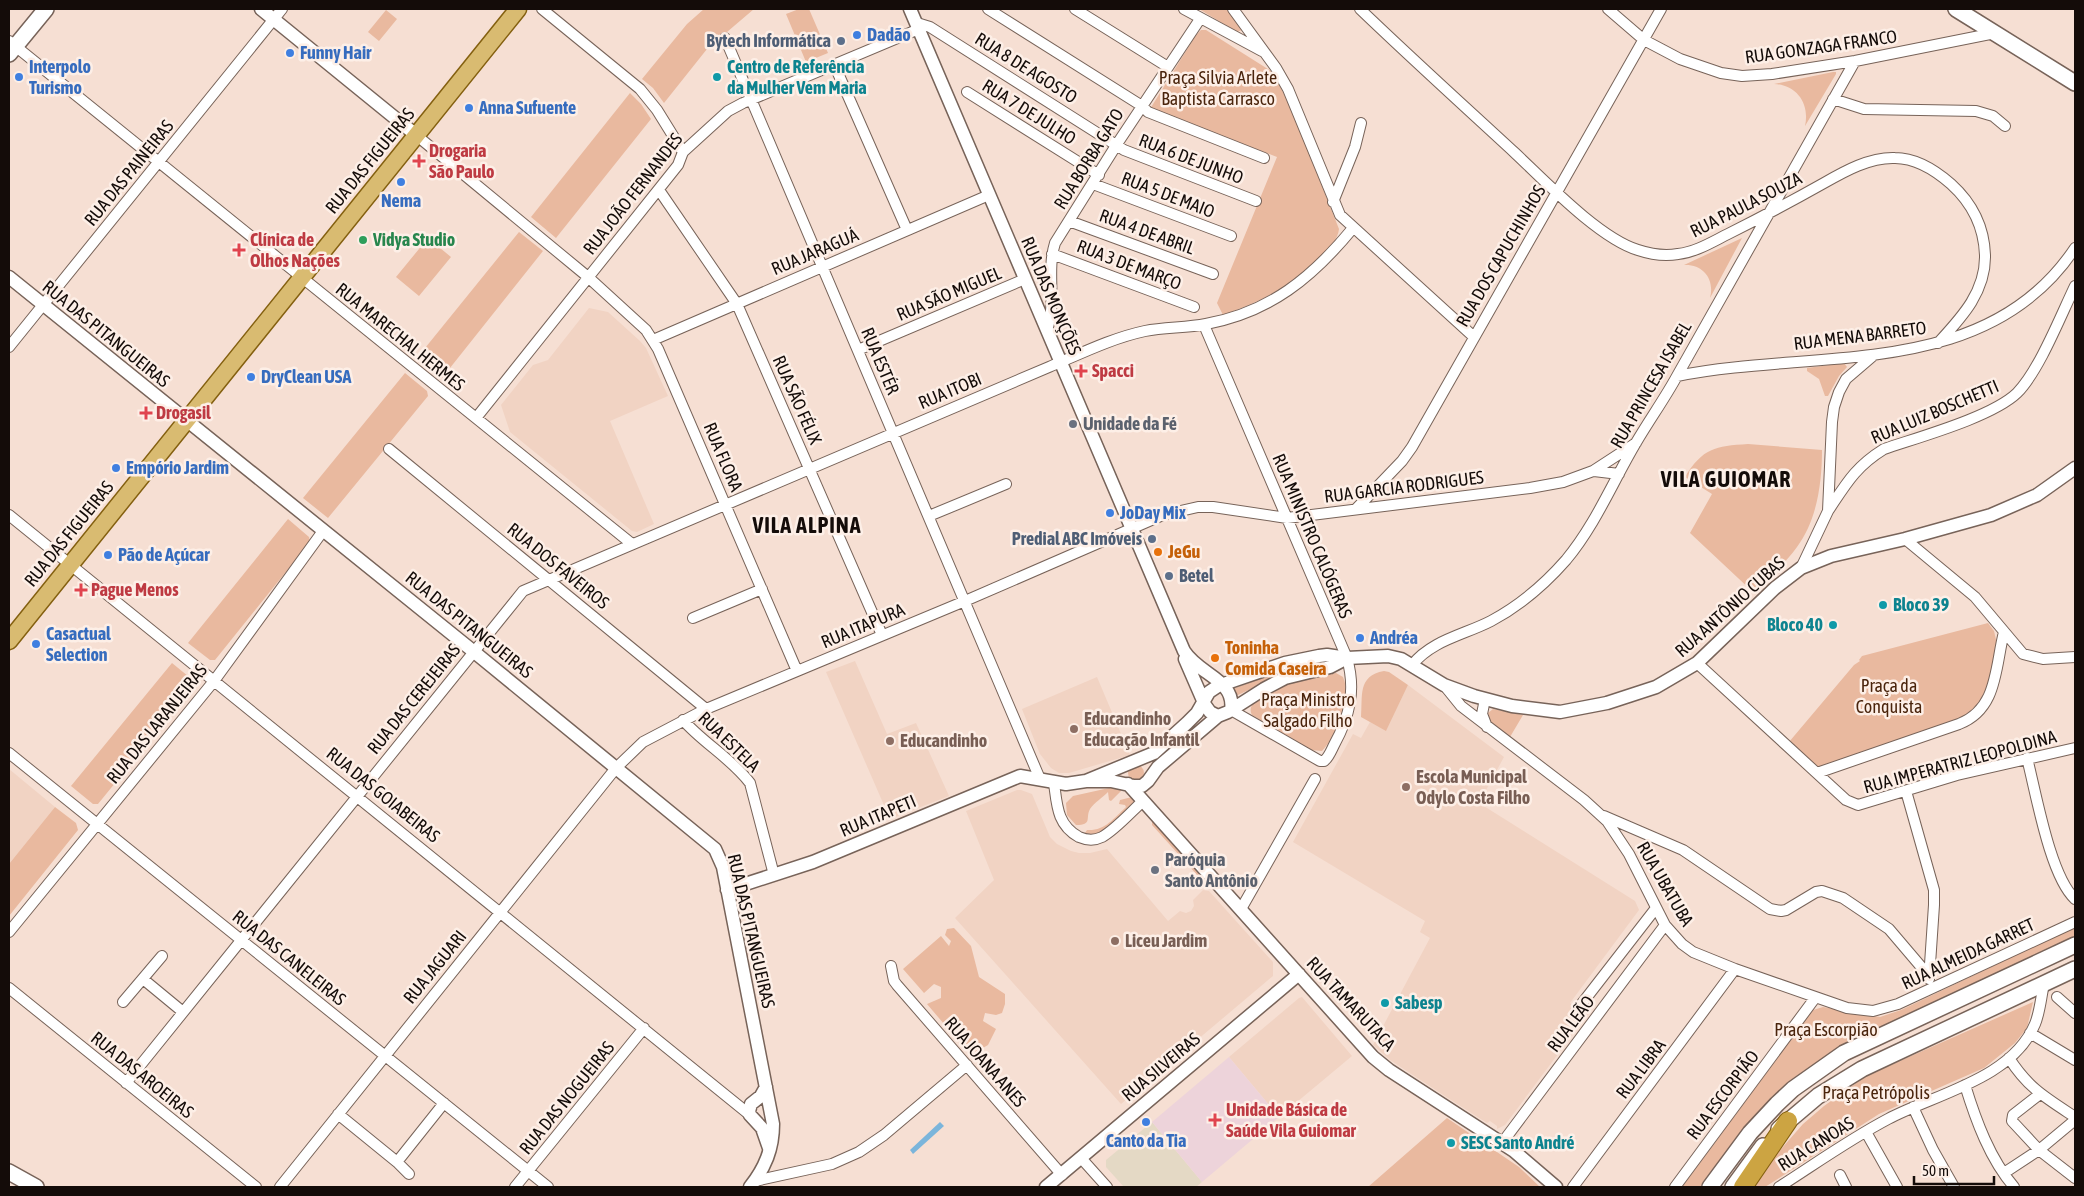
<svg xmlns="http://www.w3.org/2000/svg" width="2084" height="1196" font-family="'Asap Condensed',sans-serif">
<rect width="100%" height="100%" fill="#f6dfd3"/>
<!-- commercial -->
<path fill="#e4d9c5" d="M1152,1122L1202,1182L1196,1187H1124L1106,1167V1160Z"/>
<!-- built -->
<path fill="#f1d3c3" d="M589,308L608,312L640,341L646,348L668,396L610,421L654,524L637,532L632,531L510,432L501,405L533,365L548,360Z
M855,661L887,734L916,723L949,796L890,819L826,672Z
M1097,677L1130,755L1069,773H1059L1051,768L1040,754L1022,709Z
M1408,685L1504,757L1479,803L1635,901L1639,910L1570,1003L1588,1014L1505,1125L1497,1129V1126L1490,1121L1487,1123L1451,1100L1390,1060L1373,1045L1430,938L1420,932L1425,921L1293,842L1353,734L1361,738L1370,722L1386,730Z
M9,769L55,807L9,864Z
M1017,790H1021L1032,794L1050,837L1057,844L1071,851L1079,853H1090L1107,849L1168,921L1180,911L1186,913L1191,911L1194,906L1193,900L1203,890L1209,891L1273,962V976L1121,1104L955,918L994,880L966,811Z
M1302,997L1352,1056L1279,1117L1229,1057L1299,998Z"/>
<!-- medical -->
<path fill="#edd3da" d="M1229,1057L1279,1117L1202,1182L1152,1122Z"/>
<!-- green -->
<path fill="#e9b99f" d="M704,9H754L707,49L664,103L653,88L642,79L687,24Z
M799,9H809L828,53L806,62L786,14Z
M1199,9H1229L1242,30L1237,32Z
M386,10L397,19L379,41L368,32Z
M1201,30H1206L1271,71L1283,92L1299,128L1339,229C1338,240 1327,251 1320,258C1287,288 1265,300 1223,315L1217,303L1277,157L1150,109L1196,35Z
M1833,72H1836V74L1805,126C1810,104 1797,85 1774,84Z
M630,93L641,104L651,119L556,238L531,217Z
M519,232L543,251L442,378L417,358Z
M428,238L451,257L419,296L396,277Z
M1742,238L1710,298C1715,279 1703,264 1684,265Z
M1844,363L1847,367L1839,376L1828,396H1825L1819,379L1807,371V368Z
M405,373L427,391L428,396L328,518L303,498Z
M1748,444L1822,450C1822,483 1817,520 1797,547C1785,564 1768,578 1754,593L1690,533L1712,494L1685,477C1703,448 1715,446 1748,444Z
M288,519L309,537L310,542L215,660H210L188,643Z
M1988,623L1994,631L1997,644L1987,696L1974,711L1957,720L1821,768L1815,765L1789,742L1854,665L1860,661L1859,660L1862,656Z
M1328,660L1329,662L1288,671L1238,695L1235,694L1234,690L1235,688L1286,669Z
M172,663L194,681V686L98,804H93L71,786Z
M1384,671L1389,672L1408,685L1386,731L1361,717C1363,696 1357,676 1384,671Z
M1336,673L1343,677C1352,696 1337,736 1322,751L1311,750L1252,715C1239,692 1321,674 1336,673Z
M1493,709L1523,715L1510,737L1490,722L1488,713Z
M1128 773a8 8 0 1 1 16 0a8 8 0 1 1-16 0Z
M1118,786L1121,791L1111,801L1109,800L1108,792C1103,797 1094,803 1090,809C1085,818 1093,825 1076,825L1067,815L1066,803L1073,796Z
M1132,797L1137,802L1098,836L1085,833L1087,830C1105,831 1113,819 1126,807L1125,805L1119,804L1120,800Z
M55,807L76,823L78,830L9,916V864Z
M1152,820L1213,887H1208L1152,825Z
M2075,927V937L1848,1043C1782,1080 1743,1126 1700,1187H1682L1813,1010L1823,1007L1880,1017L1901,1010Z
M954,928L971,946L979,977L1005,994V1004L1002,1013L996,1015L985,1013L983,1021L996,1029L988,1045L976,1052C966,1046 959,1037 956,1026L944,1024L927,1004L941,998V987L934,984L924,993L903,969L941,936L949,946L951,941L945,935L947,929Z
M2033,1002L2027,1028L2015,1043L1984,1068L1879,1114L1765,1187H1752L1760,1173L1803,1124L1824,1106L1866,1076Z
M1447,1118L1519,1167L1540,1187H1368Z"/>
<!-- water -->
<path fill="#7bb5db" d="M940,1122L944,1126L913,1154L910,1150Z"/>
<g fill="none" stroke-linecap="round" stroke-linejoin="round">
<defs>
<path id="minor" d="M542,9L640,89L657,110L683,152
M988,9L1142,106L1148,112L1264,158
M1075,9L1168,67
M1184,9L1262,51
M1233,9L1276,68L1288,89L1340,215L1474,337
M1360,9C1411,58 1463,105 1515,153C1546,182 1599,238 1638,250C1650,254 1666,256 1678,254C1696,252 1712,242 1728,234C1760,218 1792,201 1824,183C1845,171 1870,157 1895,158C1916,158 1935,170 1951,184C1972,203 1984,226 1985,255C1986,292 1961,318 1938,343
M1608,9L1644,40L1680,59L1721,73L1742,76L1772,74L1855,61L1995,33
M917,23L930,27L1124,150L1256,201
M725,38L1040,779
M9,41L632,544
M834,64L907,230
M967,92L1099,175
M1833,99L1864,109L1976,111L1993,116L2005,126
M416,135L588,277L646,330L658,349L797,671
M1093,184L1231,236
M659,190L737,304L882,635
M1333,202L1355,147L1361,123
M1069,221L1213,274
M1052,254L1194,307
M1204,325L1347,658C1356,690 1350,716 1334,745C1331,751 1329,757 1324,761H1320L1231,710
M1047,330C1057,302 1046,272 1055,243L1117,144L1200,19
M653,340L989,195
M9,347L282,9
M858,350L1025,279
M1677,376C1814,348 1986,382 2075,248
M476,418L678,165L683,152L728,111L743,103L919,29
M389,449L706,709
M1594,471L1619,474
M1356,509L1402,461L1412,447L1661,9
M1828,511C1846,484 1855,467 1884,449C1919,437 1992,417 2017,393C2039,371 2061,315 2075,286
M9,515L750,1115
M929,516L1006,484
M1905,539L1975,597L2023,654L2043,659L2075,657
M1801,568L1828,511L1832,422L1834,407L1839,392L1846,379L1874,355
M693,618L762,589
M1697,663L1846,800L1858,805L1957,775L2075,748
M1412,665C1432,640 1464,635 1491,621C1519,606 1545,584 1566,560C1596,524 1613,481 1637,441C1650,419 1665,398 1677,376C1736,271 1795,166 1855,61
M1444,685L1461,706L1584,800L1607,821L1629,854L1665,925L1682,944L1693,952L1735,969L1847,1008L1873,1011L1898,1004L2075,922
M1485,699L1482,714L1487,727
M683,720C703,743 731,758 750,783L774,875
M9,753L548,1187
M2027,758C2036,793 2050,876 2075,899
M1817,773L1959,724C1998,709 1995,667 2004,632
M1054,783C1057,805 1057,825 1079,837C1086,840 1094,841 1102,837C1115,830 1131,812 1143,801
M1906,791L1934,890V905L1929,979
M1604,816L1683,850L1770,909L1781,911L1786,910L1816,892L1822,891L1843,898L1889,929L1929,976
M1241,909L1315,779
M9,932L214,681L323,531
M891,966L894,981L897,985L1062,1175
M143,979L183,1012
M9,988L256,1187
M2057,997L2075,1013
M123,1002L162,956
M1580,1006L1656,908
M2030,1033L2075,1060
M2009,1058C2028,1088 2046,1098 2075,1117
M126,1083L523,591L1049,367C1080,354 1112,338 1145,331C1165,327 1186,328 1206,324C1270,312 1312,278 1353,228
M1965,1085C1976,1121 1990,1159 2014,1187
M2040,1094L2013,1115L2012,1121L2039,1150L2075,1178
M1913,1107L1933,1150L1954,1187
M338,1114L397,1162L409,1174
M1866,1132L1897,1187
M1502,1143L1665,925
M1081,1158L1107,1187
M397,1162L444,1103
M2004,1173L2039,1150L2075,1120
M1840,1175L1846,1187
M755,1181L832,1164L859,1152L884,1135L967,1065
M280,1187L616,768L643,742L706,709L965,601L1163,515L1198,507H1213L1287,518L1530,488L1563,482L1593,471L1636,443
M515,1187L644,1028
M1573,1187L1735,969
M1675,1187L1815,998
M1779,1187C1815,1164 1850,1139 1888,1119C1935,1094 2012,1079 2035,1024C2040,1012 2041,997 2044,984"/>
<path id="tertiary" d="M261,9L416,135
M910,9L1184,651C1199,675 1236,680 1231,710
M9,277L473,651L715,849L723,867L773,1124C773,1149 765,1168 750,1187
M1185,659L1205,705L1210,712L1218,716
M1086,781L1154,753L1187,723L1197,713L1209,692L1218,686L1285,663L1319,656L1327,655L1347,658L1388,656L1401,659L1444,685L1474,696L1512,706L1560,712L1607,703L1656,687L1697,663L1775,588L1801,568L1831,556L1905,539L1991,515L2037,495L2075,468
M1128,784L1373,1057L1389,1070L1514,1151L1556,1187
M727,890L813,862L1020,776L1066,784L1086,781H1111L1134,786H1142L1148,781L1158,767L1218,716L1228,712L1264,689L1285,678L1330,667L1347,658
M766,1087L761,1096L751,1104L749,1111L750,1115L762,1128L769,1148
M1046,1187L1299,974"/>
<path id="secondary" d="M1956,9L2075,83
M9,54L46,9
M1779,1129L1818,1096L1862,1069L2075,969
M9,1172L36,1187
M1710,1187L1750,1133L1777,1104L1793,1089L1844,1053L2075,945
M1733,1187L1763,1146"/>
<path id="primary" d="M9,641L518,9"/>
<path id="trunk" d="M1743,1187L1788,1121"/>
</defs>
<!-- minor casing -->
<use href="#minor" stroke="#776359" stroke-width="12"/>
<!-- tertiary casing -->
<use href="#tertiary" stroke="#776359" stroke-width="15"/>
<!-- secondary casing -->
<use href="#secondary" stroke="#776359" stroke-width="18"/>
<!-- primary casing -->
<use href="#primary" stroke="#846010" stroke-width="19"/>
<!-- trunk casing -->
<use href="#trunk" stroke="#846010" stroke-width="20"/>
<!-- minor -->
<use href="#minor" stroke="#fff" stroke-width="10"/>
<!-- tertiary -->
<use href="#tertiary" stroke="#fff" stroke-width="12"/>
<!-- secondary -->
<use href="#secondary" stroke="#fff" stroke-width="15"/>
<!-- primary -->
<use href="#primary" stroke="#d9bb71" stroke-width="16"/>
<!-- trunk -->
<use href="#trunk" stroke="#cca442" stroke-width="18"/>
</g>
<!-- markers -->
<g fill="#3f7fe0" stroke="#fdefe7" stroke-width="2">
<circle cx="857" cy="35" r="5"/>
<circle cx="290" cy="53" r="5"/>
<circle cx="19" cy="77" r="5"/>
<circle cx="469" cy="108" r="5"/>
<circle cx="401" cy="182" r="5"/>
<circle cx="251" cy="377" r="5"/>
<circle cx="116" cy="468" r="5"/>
<circle cx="1110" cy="513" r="5"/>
<circle cx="108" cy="555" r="5"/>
<circle cx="1360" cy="638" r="5"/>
<circle cx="36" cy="644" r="5"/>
<circle cx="1146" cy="1122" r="5"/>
</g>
<g fill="#5c6f8a" stroke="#fdefe7" stroke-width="2">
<circle cx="841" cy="41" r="5"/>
<circle cx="1152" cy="539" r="5"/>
<circle cx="1169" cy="576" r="5"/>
</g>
<g fill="#0f9aa8" stroke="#fdefe7" stroke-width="2">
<circle cx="717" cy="77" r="5"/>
<circle cx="1883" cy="605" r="5"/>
<circle cx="1833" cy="625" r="5"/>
<circle cx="1385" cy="1003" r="5"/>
<circle cx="1451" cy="1143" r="5"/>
</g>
<g fill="#e0444e" stroke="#fdefe7" stroke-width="2">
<path d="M416.5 153.5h5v5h5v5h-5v5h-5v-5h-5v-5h5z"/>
<path d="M236.5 242.5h5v5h5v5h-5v5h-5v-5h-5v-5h5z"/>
<path d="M1078.5 363.5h5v5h5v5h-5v5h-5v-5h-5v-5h5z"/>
<path d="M143.5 405.5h5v5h5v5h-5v5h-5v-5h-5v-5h5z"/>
<path d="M78.5 582.5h5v5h5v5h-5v5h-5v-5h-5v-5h5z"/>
<path d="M1212.5 1112.5h5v5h5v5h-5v5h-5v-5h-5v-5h5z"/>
</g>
<circle fill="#2e9e5b" stroke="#fdefe7" stroke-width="2" cx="363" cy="240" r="5"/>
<g fill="#6b7280" stroke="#fdefe7" stroke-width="2">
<circle cx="1073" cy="424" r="5"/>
<circle cx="1155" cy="870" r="5"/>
</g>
<g fill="#e8710a" stroke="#fdefe7" stroke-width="2">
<circle cx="1158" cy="552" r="5"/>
<circle cx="1215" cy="658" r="5"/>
</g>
<g fill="#8d6e63" stroke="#fdefe7" stroke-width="2">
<circle cx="1074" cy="729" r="5"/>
<circle cx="890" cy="741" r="5"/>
<circle cx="1406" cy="787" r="5"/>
<circle cx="1115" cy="941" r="5"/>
</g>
<g text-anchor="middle" stroke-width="5" stroke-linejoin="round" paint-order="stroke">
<!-- shop labels -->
<g font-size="18" font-weight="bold" fill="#366cbe" stroke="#fdefe7" text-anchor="start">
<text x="867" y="41">Dadão</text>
<text x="300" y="59">Funny Hair</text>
<text x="29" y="73">Interpolo<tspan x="29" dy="21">Turismo</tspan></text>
<text x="479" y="114">Anna Sufuente</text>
<text x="401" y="207" text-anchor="middle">Nema</text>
<text x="261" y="383">DryClean USA</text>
<text x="126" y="474">Empório Jardim</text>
<text x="1120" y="519">JoDay Mix</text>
<text x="118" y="561">Pão de Açúcar</text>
<text x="46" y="640">Casactual<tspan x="46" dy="21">Selection</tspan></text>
<text x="1370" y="644">Andréa</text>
<text x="1146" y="1147" text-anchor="middle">Canto da Tia</text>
</g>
<!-- service labels -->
<g font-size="18" font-weight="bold" fill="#4e5e75" stroke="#fdefe7" text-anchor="end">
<text x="831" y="47">Bytech Informática</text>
<text x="1142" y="545">Predial ABC Imóveis</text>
<text x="1179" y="582" text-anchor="start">Betel</text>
</g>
<!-- street labels -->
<g font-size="18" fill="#140c09" stroke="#fdefe7">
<text transform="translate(1821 47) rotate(-8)" y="6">RUA GONZAGA FRANCO</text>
<text transform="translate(1026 68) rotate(32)" y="6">RUA 8 DE AGOSTO</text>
<text transform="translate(1029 112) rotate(32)" y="6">RUA 7 DE JULHO</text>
<text transform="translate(1089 159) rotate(-58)" y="6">RUA BORBA GATO</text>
<text transform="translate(1191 159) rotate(21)" y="6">RUA 6 DE JUNHO</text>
<text transform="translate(370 161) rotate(-51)" y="6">RUA DAS FIGUEIRAS</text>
<text transform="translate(129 173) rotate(-51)" y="6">RUA DAS PAINEIRAS</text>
<text transform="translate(633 194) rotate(-52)" y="6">RUA JOÃO FERNANDES</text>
<text transform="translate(1168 195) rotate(21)" y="6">RUA 5 DE MAIO</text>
<text transform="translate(1746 205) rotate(-27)" y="6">RUA PAULA SOUZA</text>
<text transform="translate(1147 232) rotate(20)" y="6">RUA 4 DE ABRIL</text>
<text transform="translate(815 252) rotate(-23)" y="6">RUA JARAGUÁ</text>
<text transform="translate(1501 256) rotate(-60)" y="6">RUA DOS CAPUCHINHOS</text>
<text transform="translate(1129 265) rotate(21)" y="6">RUA 3 DE MARÇO</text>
<text transform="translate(949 294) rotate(-23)" y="6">RUA SÃO MIGUEL</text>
<text transform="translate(1051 296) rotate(67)" y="6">RUA DAS MONÇÕES</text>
<text transform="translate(106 334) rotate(39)" y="6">RUA DAS PITANGUEIRAS</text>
<text transform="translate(1860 336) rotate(-7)" y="6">RUA MENA BARRETO</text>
<text transform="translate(400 337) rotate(39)" y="6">RUA MARECHAL HERMES</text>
<text transform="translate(880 361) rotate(67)" y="6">RUA ESTÉR</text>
<text transform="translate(1651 385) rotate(-60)" y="6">RUA PRINCESA ISABEL</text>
<text transform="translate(950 391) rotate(-23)" y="6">RUA ITOBI</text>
<text transform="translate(797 400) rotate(66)" y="6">RUA SÃO FÉLIX</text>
<text transform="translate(1935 412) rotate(-23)" y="6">RUA LUIZ BOSCHETTI</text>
<text transform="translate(723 457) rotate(67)" y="6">RUA FLORA</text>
<text transform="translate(1404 487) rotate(-7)" y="6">RUA GARCIA RODRIGUES</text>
<text transform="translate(69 534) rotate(-51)" y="6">RUA DAS FIGUEIRAS</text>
<text transform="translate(1312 536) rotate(67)" y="6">RUA MINISTRO CALÓGERAS</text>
<text transform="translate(558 566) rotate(39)" y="6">RUA DOS FAVEIROS</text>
<text transform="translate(1730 607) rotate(-42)" y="6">RUA ANTÔNIO CUBAS</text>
<text transform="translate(469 625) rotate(39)" y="6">RUA DAS PITANGUEIRAS</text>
<text transform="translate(863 626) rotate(-23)" y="6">RUA ITAPURA</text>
<text transform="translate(414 699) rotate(-51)" y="6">RUA DAS CEREJEIRAS</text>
<text transform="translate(157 724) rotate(-51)" y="6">RUA DAS LARANJEIRAS</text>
<text transform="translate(729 742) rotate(44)" y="6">RUA ESTELA</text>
<text transform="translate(1960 762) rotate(-15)" y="6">RUA IMPERATRIZ LEOPOLDINA</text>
<text transform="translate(383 795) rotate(39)" y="6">RUA DAS GOIABEIRAS</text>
<text transform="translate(878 816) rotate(-23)" y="6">RUA ITAPETI</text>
<text transform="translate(1665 884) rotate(60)" y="6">RUA UBATUBA</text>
<text transform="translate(751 931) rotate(77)" y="6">RUA DAS PITANGUEIRAS</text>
<text transform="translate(1968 954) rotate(-25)" y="6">RUA ALMEIDA GARRET</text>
<text transform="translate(289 958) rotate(39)" y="6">RUA DAS CANELEIRAS</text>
<text transform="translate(435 967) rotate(-51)" y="6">RUA JAGUARI</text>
<text transform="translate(1351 1004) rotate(47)" y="6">RUA TAMARUTACA</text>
<text transform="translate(1571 1024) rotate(-53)" y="6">RUA LEÃO</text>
<text transform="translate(985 1062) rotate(49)" y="6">RUA JOANA ANES</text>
<text transform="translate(1161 1067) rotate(-40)" y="6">RUA SILVEIRAS</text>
<text transform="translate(1641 1069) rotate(-53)" y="6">RUA LIBRA</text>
<text transform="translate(142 1075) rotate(39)" y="6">RUA DAS AROEIRAS</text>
<text transform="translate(1723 1095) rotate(-53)" y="6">RUA ESCORPIÃO</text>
<text transform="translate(567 1098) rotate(-51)" y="6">RUA DAS NOGUEIRAS</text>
<text transform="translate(1816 1144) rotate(-32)" y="6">RUA CANOAS</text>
</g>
<!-- culture labels -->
<g font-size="18" font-weight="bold" fill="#0d838f" stroke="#fdefe7" text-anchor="start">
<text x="727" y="73">Centro de Referência<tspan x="727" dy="21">da Mulher Vem Maria</tspan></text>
<text x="1893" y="611">Bloco 39</text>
<text x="1823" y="631" text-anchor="end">Bloco 40</text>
<text x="1395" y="1009">Sabesp</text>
<text x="1461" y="1149">SESC Santo André</text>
</g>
<!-- park labels -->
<g font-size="18" fill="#4a240c" stroke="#fdefe7">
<text x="1218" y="84">Praça Silvia Arlete<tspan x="1218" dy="21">Baptista Carrasco</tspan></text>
<text x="1889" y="692">Praça da<tspan x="1889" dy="21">Conquista</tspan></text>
<text x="1308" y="706">Praça Ministro<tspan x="1308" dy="21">Salgado Filho</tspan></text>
<text x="1826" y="1036">Praça Escorpião</text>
<text x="1876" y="1099">Praça Petrópolis</text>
</g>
<!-- health labels -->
<g font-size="18" font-weight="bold" fill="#be3a42" stroke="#fdefe7" text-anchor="start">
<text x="429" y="157">Drogaria<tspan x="429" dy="21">São Paulo</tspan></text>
<text x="250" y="246">Clínica de<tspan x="250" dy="21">Olhos Nações</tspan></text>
<text x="1092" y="377">Spacci</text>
<text x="156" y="419">Drogasil</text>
<text x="91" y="596">Pague Menos</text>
<text x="1226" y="1116">Unidade Básica de<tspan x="1226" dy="21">Saúde Vila Guiomar</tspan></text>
</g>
<!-- leisure labels -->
<g font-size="18" font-weight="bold" fill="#27864d" stroke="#fdefe7" text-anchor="start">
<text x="373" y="246">Vidya Studio</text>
</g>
<!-- worship labels -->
<g font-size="18" font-weight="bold" fill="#5b616d" stroke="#fdefe7" text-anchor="start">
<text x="1083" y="430">Unidade da Fé</text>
<text x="1165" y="866">Paróquia<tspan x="1165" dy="21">Santo Antônio</tspan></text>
</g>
<!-- food labels -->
<g font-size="18" font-weight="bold" fill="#c56008" stroke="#fdefe7" text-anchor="start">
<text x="1168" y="558">JeGu</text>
<text x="1225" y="654">Toninha<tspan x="1225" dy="21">Comida Caseira</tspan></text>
</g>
<!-- education labels -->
<g font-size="18" font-weight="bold" fill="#785e54" stroke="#fdefe7" text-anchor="start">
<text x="1084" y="725">Educandinho<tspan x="1084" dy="21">Educação Infantil</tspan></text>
<text x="900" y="747">Educandinho</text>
<text x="1416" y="783">Escola Municipal<tspan x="1416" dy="21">Odylo Costa Filho</tspan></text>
<text x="1125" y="947">Liceu Jardim</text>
</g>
<!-- district labels -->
<g font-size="22" font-weight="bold" letter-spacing="1" fill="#140c09" stroke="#fdefe7">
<text x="1726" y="487">VILA GUIOMAR</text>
<text x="807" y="533">VILA ALPINA</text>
</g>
</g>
<!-- border -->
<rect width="2084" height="1196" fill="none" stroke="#140c09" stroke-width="20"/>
<!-- scale -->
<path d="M1914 1176v8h80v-8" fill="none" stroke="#140c09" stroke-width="2.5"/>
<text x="1922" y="1176" font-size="15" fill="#140c09" stroke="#fdefe7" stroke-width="4" paint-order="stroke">50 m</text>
</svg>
